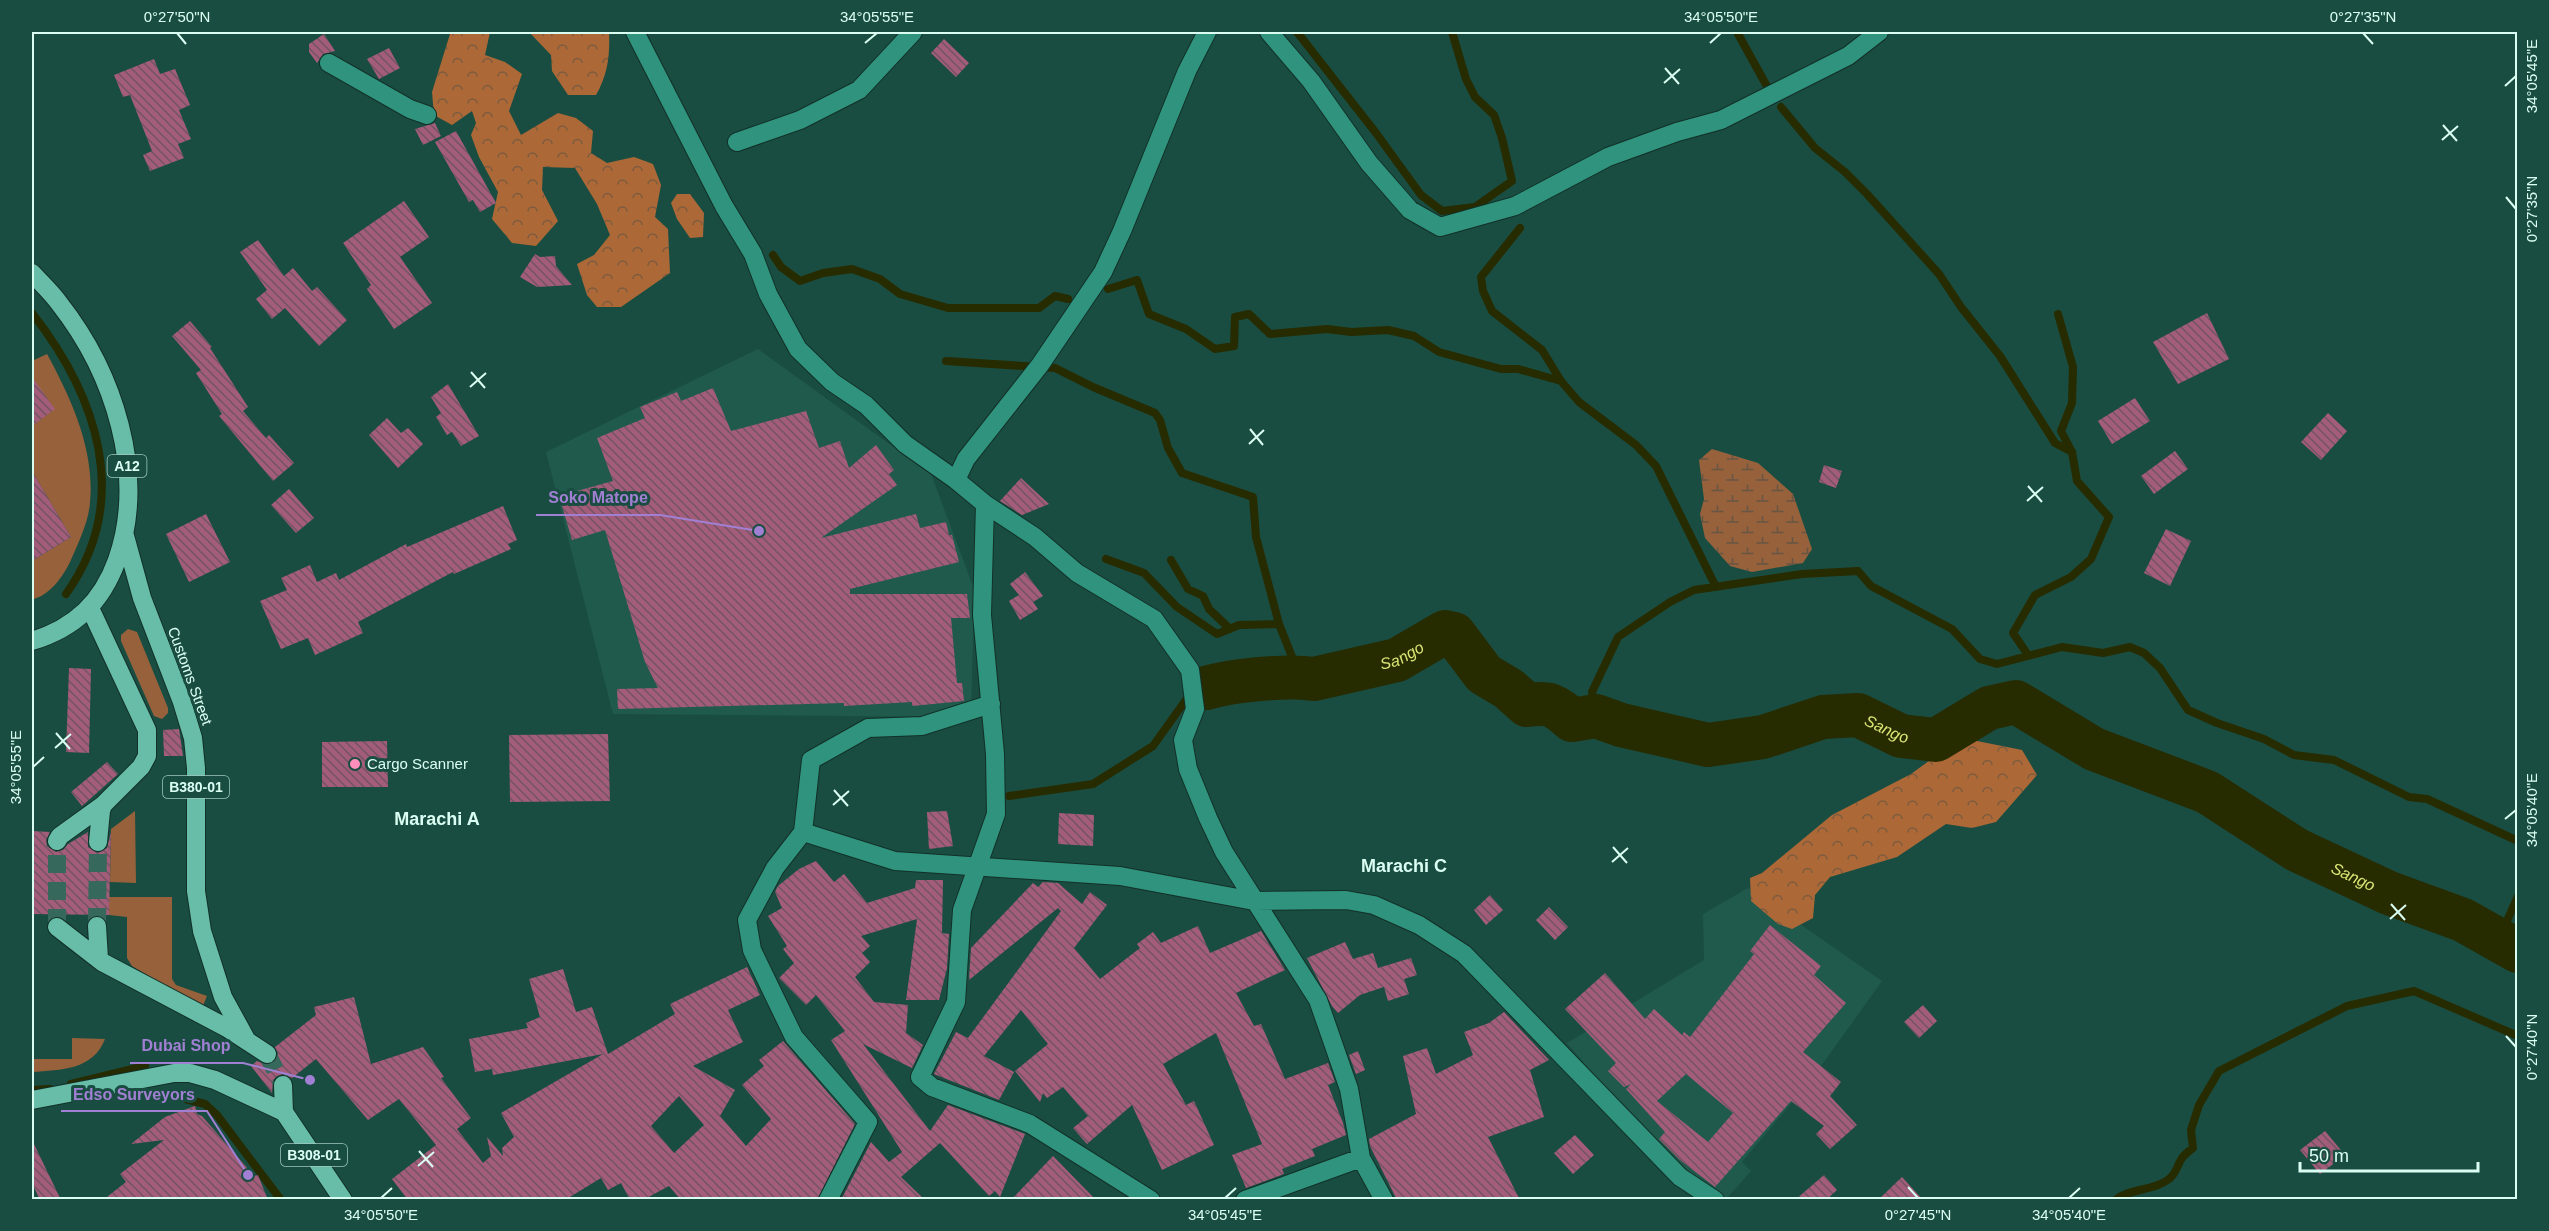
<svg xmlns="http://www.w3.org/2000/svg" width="2549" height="1231" font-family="Helvetica,sans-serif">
<defs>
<pattern id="forest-crowns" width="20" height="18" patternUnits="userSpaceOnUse" patternTransform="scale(1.5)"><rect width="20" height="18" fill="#ac6836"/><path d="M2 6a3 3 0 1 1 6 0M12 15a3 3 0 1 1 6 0" fill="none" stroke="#7c5b3f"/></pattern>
<pattern id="wetland-marsh" width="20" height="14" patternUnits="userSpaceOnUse" patternTransform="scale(1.5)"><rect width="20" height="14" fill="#96613b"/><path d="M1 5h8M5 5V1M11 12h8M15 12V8" fill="none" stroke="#685543"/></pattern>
<pattern id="building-back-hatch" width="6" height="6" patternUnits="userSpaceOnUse" patternTransform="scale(1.5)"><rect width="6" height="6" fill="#a35d7a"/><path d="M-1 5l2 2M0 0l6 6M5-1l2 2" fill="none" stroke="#725462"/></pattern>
</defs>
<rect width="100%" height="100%" fill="#1a4d41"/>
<!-- built -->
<path fill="#205a4c" d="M758,349L931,474L974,589L971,717L613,714L546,452Z
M1748,888L1882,981L1811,1080L1742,1162L1751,1171L1727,1198L1684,1171L1646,1137L1567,1043L1704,960L1703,914Z"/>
<!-- grass -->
<path fill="#96613b" d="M47,354C71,398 95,450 90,502C89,521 78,544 70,562C63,577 48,597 32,599V561L71,537L32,471V361Z
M128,629L137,632L168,708V713L162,719L154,716L121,641V635Z
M135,811L136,883L110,882L111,829Z
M109,897H172V979L176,985L207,996L202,1008L132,966L127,958V917L109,915Z
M72,1038L105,1039C93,1070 61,1070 32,1072V1059H72Z"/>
<!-- forest -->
<path fill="url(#forest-crowns)" d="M444,32H490L485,55L505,62L522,74L509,111L521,135L558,113L576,118L593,131L591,153L607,163L634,157L653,164L661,185L655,217L668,229L670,273L621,307H597L587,295L577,264L594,255L610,235L597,204L575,168L543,167L542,190L558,221L536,246L512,243L492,219L498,192L479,157L471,135L476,123L472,111L452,125L434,115L432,92L450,34Z
M529,32H609C610,55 608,74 596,95H568L552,71L551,55Z
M677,194H690L704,213L703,237L690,238L677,219L671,203Z
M1972,740L2022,750L2037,775L1996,822L1972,828L1946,824L1897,857L1830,877L1815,895L1813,918L1792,929L1778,924L1751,901L1750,878L1762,873L1832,815L1911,774L1948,747Z"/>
<!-- wetland -->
<path fill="url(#wetland-marsh)" d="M1712,449L1758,463L1793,494L1812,549L1803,563L1752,572L1730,566L1705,538L1700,514L1704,499L1699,460Z"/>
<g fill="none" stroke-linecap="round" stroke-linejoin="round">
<!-- stream -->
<path stroke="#272b00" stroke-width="8" d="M1297,32L1376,133L1421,195L1442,211L1475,207L1512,181L1502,138L1494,115L1475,97L1466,79L1452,32
M1737,32L1769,90
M1781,107L1815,148L1845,172L1867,194L1939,274L1961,307L2000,356L2055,443L2072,452
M1520,228L1481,277L1483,291L1492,311L1542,350L1561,381L1579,402L1636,445L1656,466L1716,587
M773,255L781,267L800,281L823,273L852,269L880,279L900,294L948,308H1039L1055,296L1068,299
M1108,289L1137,280L1149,314L1186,329L1215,349L1234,346L1235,317L1249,314L1270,334L1327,329L1351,332L1388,330L1414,336L1439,352L1501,369H1518L1561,381
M32,313C97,396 133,500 66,594
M946,361L1055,368L1093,387L1155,413L1160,420L1168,448L1182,473L1253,497L1256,537L1279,624
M1106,559L1144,573L1177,607L1217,634L1239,625L1279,624L1300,677
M1171,560L1188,589L1203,596L1209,609L1230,629
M2028,655L2013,633L2035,595L2071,577L2091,559L2109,517L2077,481L2072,452L2061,431L2072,403L2073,367L2058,314
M1596,716L1592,692L1618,637L1670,602L1694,590L1802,574L1858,571L1871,586L1952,629L1980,659L1997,664L2062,647L2103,653L2130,647L2144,653L2160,668L2188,710L2217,723L2264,739L2294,755L2334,760L2409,797L2427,799L2518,841
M1009,796L1093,784L1153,746L1188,697
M2498,941L2518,896
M200,1047L205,1042
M71,1084L145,1066
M32,1090L50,1089
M185,1099L205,1104L217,1115L281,1200
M2115,1200C2130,1188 2154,1191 2169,1179C2177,1173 2177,1165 2182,1158C2185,1154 2189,1151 2193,1148L2191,1130L2199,1105L2219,1071L2347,1006L2414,991L2518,1036"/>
<!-- river -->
<path stroke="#272b00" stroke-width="44" id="s1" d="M1206,688C1234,680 1285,675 1314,679L1397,660L1445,632L1454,634L1484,674L1509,689L1527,705C1551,702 1554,705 1572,720L1596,716L1621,725L1708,745L1763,737L1823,717L1858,715L1901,736L1936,740L1989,708L2016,702L2094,749L2207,792L2297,850L2389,893L2463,920L2518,951"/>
</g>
<!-- building -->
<path fill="url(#building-back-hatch)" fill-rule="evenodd" d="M324,34L335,51L323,54L317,63L309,52V44Z
M944,39L969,63L956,77L931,53Z
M389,48L400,68L379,79L367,59Z
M154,59L160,74L175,69L190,105L179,110L191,139L178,144L184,158L150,171L143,155L152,151L130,95L123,97L114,75Z
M435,123L441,136L423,145L415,129Z
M456,131L496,203L480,212L473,200L469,202L435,142Z
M404,201L429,237L400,257L432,303L394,329L367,289L371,285L343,243Z
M258,240L284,276L293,268L312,291L317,287L347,320L319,346L285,308L272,319L256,299L267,290L240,252Z
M535,254L540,257L555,256L556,266L572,285L537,287L520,277Z
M2207,313L2229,359L2178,384L2153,342Z
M190,321L212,347L210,348L248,407L243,411L266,438L269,435L294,463L273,481L219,416L222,414L196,373L201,370L172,336Z
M32,377L55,409L32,426Z
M448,384L479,436L461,446L452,432L447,435L436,417L441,413L431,397Z
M713,388L731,431L806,411L819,448L840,441L849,468L876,445L894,470L889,474L897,485L821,538L916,514L920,528L946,522L949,535H952L959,562L850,589V594H967L970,618H951L957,683H962L964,701L912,706V702L844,706V703L618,709L617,689L658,688L645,662L605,530L572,540L559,496L613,481L597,438L645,418L640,407L677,392L681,401Z
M2135,398L2150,421L2112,444L2098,421Z
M2328,413L2347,431L2321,460L2301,442Z
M387,418L401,433L408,428L423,444L398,468L369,435Z
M2175,451L2188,469L2154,494L2141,476Z
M1824,465L1842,471L1836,488L1819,482Z
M32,471L71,537L32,561Z
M1021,478L1049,504L1022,515L1000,501Z
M289,489L314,518L296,533L271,505Z
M503,506L517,540L508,544L511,549L454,574L453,572L358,622L363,633L315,655L308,638L281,649L260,601L287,590L281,578L310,565L317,582L336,573L339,580L406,544L407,547Z
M206,514L230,562L189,582L166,534Z
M2166,529L2191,541L2170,586L2144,573Z
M1025,572L1043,596L1033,602L1038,609L1020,620L1009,601L1019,595L1010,584Z
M69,668L91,669L89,753L66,752Z
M179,729L183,756H164L163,730Z
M608,734L610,801L510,802L509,735Z
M387,741L388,787H322V742Z
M107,762L118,774L82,806L71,792Z
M947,811L953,846L929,849L927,812Z
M1059,813L1094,815L1093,846L1058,844Z
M32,831L50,832L46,840L47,846L56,852L63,850L68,844L88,832V847L98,853L107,848L111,832L109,915L32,914Z
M816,861L834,882L844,874L867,903L915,888L916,880H943L942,933L949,934L947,968L939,1000H906L917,919L861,936L870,946L862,953L870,962L855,977L874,1002L908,1005L906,1033L923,1045L912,1068L863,1044L930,1131L948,1105L1025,1134L1000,1197L995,1191L989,1196L940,1143L901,1177L925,1200H841L871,1142L889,1162L902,1152L831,1040L845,1031L816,995L806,1005L779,978L794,963L783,949L787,946L768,916L782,908L775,892L778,886L799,869Z
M1043,882L1058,883L1082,904L1090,892L1107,905L1074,948L1100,979L1140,948L1137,944L1153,932L1161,943L1198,926L1210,953L1261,931L1285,970L1236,993L1254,1026L1261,1024L1285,1079L1328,1063L1335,1082L1328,1085L1343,1123L1346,1135L1312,1149L1315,1156L1282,1169L1284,1174L1246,1188L1232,1155L1262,1144L1216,1033L1163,1064L1186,1105L1194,1101L1214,1145L1162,1170L1132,1105L1087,1144L1073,1128L1088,1116L1063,1087L1047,1098L1043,1093L1040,1102L1015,1071L1048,1044L1021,1010L984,1056L1014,1072L999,1100L934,1074L956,1032L968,1038L1061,911L1058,908L969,980L971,948L1033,883L1038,887Z
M1490,895L1503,910L1486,925L1474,910Z
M1549,907L1568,927L1555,940L1536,920Z
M1770,925L1821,966L1814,975L1846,1003L1803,1052L1841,1082L1830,1096L1857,1125L1830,1149L1816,1134L1824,1126L1791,1101L1715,1187L1680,1160L1659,1139L1665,1132L1626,1089L1631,1084L1624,1087L1608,1071L1616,1063L1565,1009L1605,973L1645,1019L1654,1009L1682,1035L1684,1032L1690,1037L1754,954L1750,951ZM1686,1074L1733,1113L1708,1142L1657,1101Z
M1345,942L1353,959L1373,953L1378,968L1411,958L1417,975L1404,979L1409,994L1388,1001L1384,987L1360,995L1338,1013L1332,1006L1307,958Z
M747,967L760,995L728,1010L743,1042L693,1066L735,1090L720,1116L746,1146L771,1119L742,1085L764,1066L759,1060L783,1041L855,1124L817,1200H681L669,1186L643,1200H630L621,1183L608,1190L601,1178L565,1200H408L392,1179L436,1145L399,1099L368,1120L316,1059L292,1078L283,1074L277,1076L273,1080L272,1093L251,1066L257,1061L267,1065L276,1061L278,1054L275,1047L316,1015L314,1007L354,997L371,1064L423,1047L444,1077L441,1078L471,1118L457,1129L483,1163L491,1156L487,1137L503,1156L502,1148L514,1137L501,1113L603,1054L493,1075L492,1069L475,1072L469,1039L528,1028L526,1023L540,1017L529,979L563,969L576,1012L592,1007L608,1054L675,1014L670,1004ZM679,1096L704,1125L674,1153L651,1126Z
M1923,1005L1937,1021L1919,1038L1904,1022Z
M1504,1012L1549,1060L1530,1070L1544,1117L1488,1137L1520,1200H1397L1370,1146L1369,1139L1416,1114L1403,1056L1427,1048L1436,1074L1473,1055L1464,1032L1489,1023Z
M1358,1051L1365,1070L1356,1074L1349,1055Z
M195,1106L197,1114L202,1116L254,1176L258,1175L268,1200H103L126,1182L120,1174L164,1140L131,1144L165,1117Z
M2325,1131L2345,1155L2320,1174L2300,1150Z
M1575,1135L1594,1155L1573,1174L1554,1153Z
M32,1140L61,1200H40L32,1183Z
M1053,1156L1096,1200H1011Z
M1824,1175L1837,1190L1826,1200H1795Z
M1902,1177L1923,1200H1878Z"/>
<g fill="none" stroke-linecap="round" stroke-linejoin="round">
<!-- highway-tunnel -->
<path stroke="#37685c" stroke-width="18" stroke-dasharray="18 9" stroke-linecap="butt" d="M97,926L98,842
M57,927V841
M267,1054L283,1085"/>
<defs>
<path id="minor" d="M635,32L724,206L753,254L768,294L798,349L832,382L866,405L905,444L956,480L966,459L1040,365L1103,272L1122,231L1187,71L1207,32
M1269,32L1311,81L1369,163L1410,210L1440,227L1515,206L1608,157L1677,132L1721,120L1848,56L1879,32
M329,63L410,109L427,115
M737,142L800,120L859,90L913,32
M956,480L985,504
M803,832L895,861L1120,876L1254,901L1346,900L1374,905L1419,925L1464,954L1680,1177L1715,1200
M828,1200L868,1122L794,1037L752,950L747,920L775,868L803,832L811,760L868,728L922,726L991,704
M1151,1200L1030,1124L932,1087L920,1077L956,1002L962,910L996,814L995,754L982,615L985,504L1035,537L1077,573L1154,619L1190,670L1195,709L1183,740L1188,769L1208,818L1224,852L1318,1000L1349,1089L1361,1158L1384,1200
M1245,1200L1361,1158"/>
<path id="highway" d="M32,273C41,283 51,292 59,303C114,373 147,474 117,560C102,602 75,628 32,641
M125,536L142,598L182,702L193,738L196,768V891L202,931L223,997L246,1039
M57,841L60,836L103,805L141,767L147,756V730L90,608
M98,842L101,811L103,805
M97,926L99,959
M57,927L102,962L227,1028L267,1054
M283,1085L284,1112
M32,1100L174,1073H190L215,1080L284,1112L343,1200"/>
</defs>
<!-- minor casing -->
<use href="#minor" stroke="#123028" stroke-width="20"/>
<!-- highway casing -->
<use href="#highway" stroke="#123028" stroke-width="20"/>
<!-- minor -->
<use href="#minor" stroke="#2f937d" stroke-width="18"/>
<!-- highway -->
<use href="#highway" stroke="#67bda7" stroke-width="18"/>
</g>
<!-- ticks -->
<path fill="none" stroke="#dbfef3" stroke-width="2" d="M177,33L186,44M2363,33L2373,44M865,43L877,33M1710,43L1721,33M1665,68L1679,84M1664,83L1680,69M2505,86L2516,76M2443,125L2457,141M2442,140L2458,126M2506,197L2516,209M471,372L485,388M470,387L486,373M1250,429L1263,445M1249,444L1264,430M2028,486L2042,502M2027,501L2043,487M56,733L70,749M55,748L71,734M33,767L44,757M834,790L848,806M833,805L849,791M2505,819L2516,810M1613,847L1627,863M1612,862L1628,848M2391,904L2405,920M2390,919L2406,905M2506,1036L2516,1047M419,1151L433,1167M418,1166L434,1152M1908,1187L1918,1198M381,1198L392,1188M1225,1198L1236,1188M2069,1198L2080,1188"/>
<!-- markers -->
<circle fill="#fe8ebc" stroke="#1a4d41" stroke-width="2" cx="355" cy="764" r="6"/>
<g text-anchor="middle" stroke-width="6" stroke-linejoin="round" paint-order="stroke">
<!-- shield labels -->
<g fill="#1a4d41" stroke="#a1c9be" stroke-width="1.5">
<rect x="107.5" y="455" width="39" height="22" rx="4.5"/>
<rect x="163" y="776" width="66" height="22" rx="4.5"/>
<rect x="281" y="1144" width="66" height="22" rx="4.5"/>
</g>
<g font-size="14" font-weight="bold" fill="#dbfef3">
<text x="127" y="471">A12</text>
<text x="196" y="792">B380-01</text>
<text x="314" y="1160">B308-01</text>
</g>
<!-- street labels -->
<g font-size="15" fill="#dbfef3" stroke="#1a4d41">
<text transform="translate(190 676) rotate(70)" y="5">Customs Street</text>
</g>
<!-- poi labels -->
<g font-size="15" fill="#dbfef3" stroke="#1a4d41" text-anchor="start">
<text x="367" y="769">Cargo Scanner</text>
</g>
<!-- water labels -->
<g font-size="16" font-style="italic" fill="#dae776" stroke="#1a4d41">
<text dy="6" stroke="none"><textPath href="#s1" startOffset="200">Sango</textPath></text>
<text dy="6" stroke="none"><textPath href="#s1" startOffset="738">Sango</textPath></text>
<text dy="6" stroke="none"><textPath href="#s1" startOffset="1260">Sango</textPath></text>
</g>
<!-- quarter labels -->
<g font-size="18" font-weight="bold" fill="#dbfef3" stroke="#1a4d41">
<text x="437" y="825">Marachi A</text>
<text x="1404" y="872">Marachi C</text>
</g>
</g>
<!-- callouts -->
<path fill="none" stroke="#a180d4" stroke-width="2" d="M759 531L660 515H536M310 1080L243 1063H130M248 1175L207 1111H61"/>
<g fill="#a180d4" stroke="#1a4d41" stroke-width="2">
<circle cx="759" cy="531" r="6"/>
<circle cx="310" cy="1080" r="6"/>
<circle cx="248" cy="1175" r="6"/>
</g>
<g font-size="16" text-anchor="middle" font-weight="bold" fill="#a180d4" stroke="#1a4d41" stroke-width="6" stroke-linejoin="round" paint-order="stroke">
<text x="598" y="503">Soko Matope</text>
<text x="186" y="1051">Dubai Shop</text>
<text x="134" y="1100">Edso Surveyors</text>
</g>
<!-- border -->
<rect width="2549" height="1231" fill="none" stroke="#1a4d41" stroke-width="66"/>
<!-- scale -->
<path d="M2300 1162v9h178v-9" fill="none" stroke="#dbfef3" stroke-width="3"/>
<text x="2309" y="1162" font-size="18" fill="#dbfef3" stroke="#1a4d41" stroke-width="4.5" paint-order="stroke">50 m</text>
<rect x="33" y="33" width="2483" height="1165" fill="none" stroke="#dbfef3" stroke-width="2"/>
<g font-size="15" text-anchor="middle" fill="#dbfef3">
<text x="177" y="22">0°27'50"N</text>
<text x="877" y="22">34°05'55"E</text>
<text x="1721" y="22">34°05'50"E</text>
<text x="2363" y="22">0°27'35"N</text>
<text transform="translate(2532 76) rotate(-90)" y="5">34°05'45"E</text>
<text transform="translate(2532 209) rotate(-90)" y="5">0°27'35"N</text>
<text transform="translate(16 767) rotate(-90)" y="5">34°05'55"E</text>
<text transform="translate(2532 810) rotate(-90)" y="5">34°05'40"E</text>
<text transform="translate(2532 1047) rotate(-90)" y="5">0°27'40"N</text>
<text x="381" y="1220">34°05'50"E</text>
<text x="1225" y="1220">34°05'45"E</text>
<text x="1918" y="1220">0°27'45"N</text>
<text x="2069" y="1220">34°05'40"E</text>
</g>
</svg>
